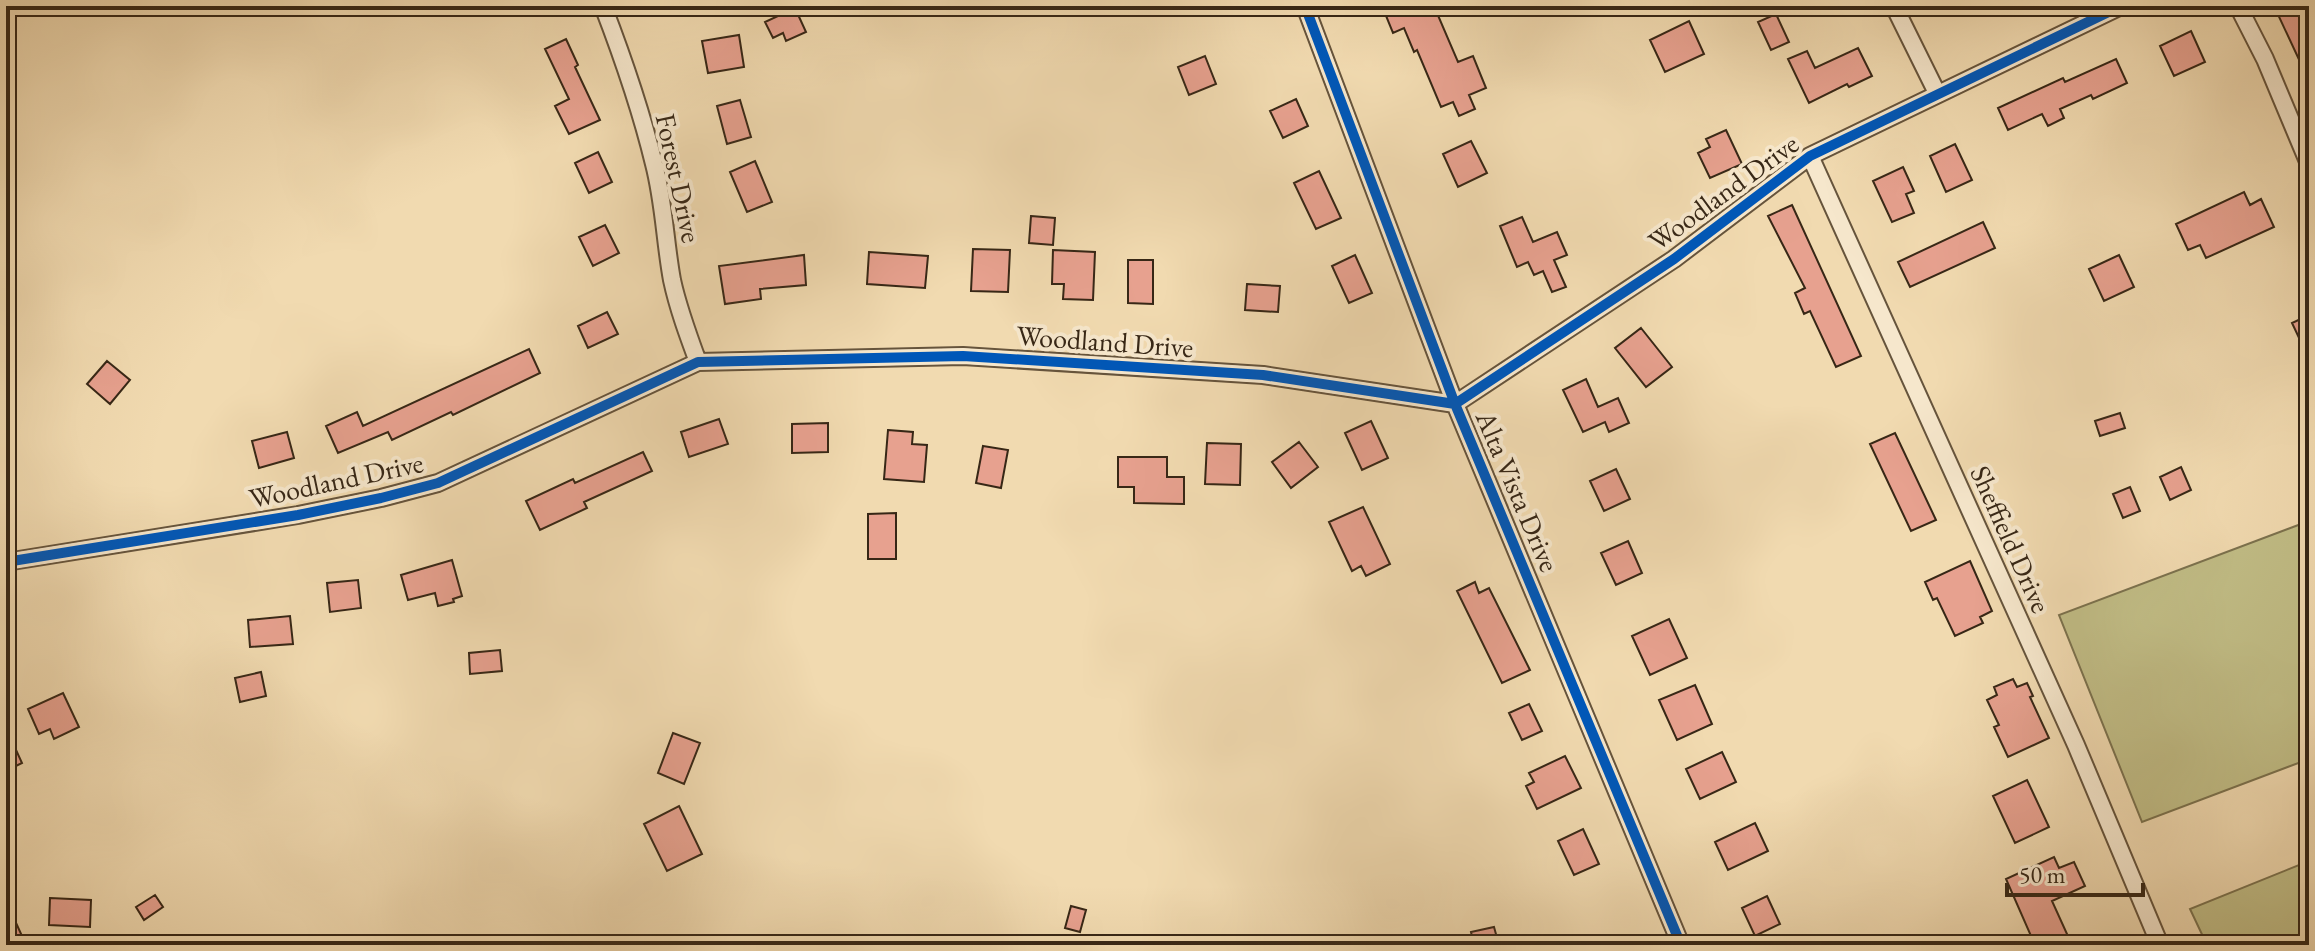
<svg xmlns="http://www.w3.org/2000/svg" width="2315" height="951" font-family="'EB Garamond',serif">
<rect width="100%" height="100%" fill="#f1dab0"/>
<filter id="stains"><feTurbulence type="fractalNoise" baseFrequency=".0025" numOctaves="4"/><feColorMatrix values="0 0 0 0 .2 0 0 0 0 .09 0 0 0 0 .02 0 0 0 .5 -.17"/></filter>
<radialGradient id="worn" r=".72"><stop offset=".6" stop-color="#630" stop-opacity="0"/><stop offset="1" stop-color="#630" stop-opacity=".3"/></radialGradient>
<!-- green -->
<path fill="#c1bd86" stroke="#7c724e" stroke-width="2" d="M2309,521V759L2142,822L2059,615Z
M2309,861V945H2207L2190,909Z"/>
<!-- building -->
<path fill="#e7a18f" stroke="#372716" stroke-width="2" d="M1382,6H1434L1458,62L1473,56L1486,88L1469,95L1475,109L1459,116L1453,102L1441,107L1417,50L1414,52L1404,28L1393,33Z
M2274,6H2309V81Z
M795,8L806,32L786,41L783,33L773,38L765,22Z
M1776,14L1789,42L1771,50L1758,22Z
M1689,21L1704,54L1665,72L1650,40Z
M2191,31L2205,62L2174,76L2160,46Z
M739,35L744,67L708,73L702,41Z
M566,39L578,65L575,67L600,120L569,134L555,106L569,99L545,49Z
M1858,48L1872,76L1849,87L1847,84L1809,103L1788,59L1807,51L1815,68Z
M1205,56L1216,84L1189,95L1178,67Z
M2116,59L2127,83L2093,99L2091,95L2060,109L2064,118L2048,126L2042,114L2008,130L1998,108L2063,78L2065,82Z
M1296,99L1308,126L1283,138L1270,111Z
M740,100L751,137L727,144L717,106Z
M1726,130L1742,164L1710,178L1698,153L1710,147L1706,139Z
M1471,141L1487,173L1458,187L1443,154Z
M1955,144L1972,180L1946,192L1930,156Z
M598,152L612,182L589,193L575,163Z
M755,161L772,202L747,212L730,172Z
M1903,167L1914,191L1906,194L1914,213L1892,222L1873,181Z
M1319,171L1341,218L1316,229L1294,183Z
M2244,192L2250,205L2261,199L2274,227L2206,258L2200,245L2188,250L2176,224Z
M1792,205L1861,356L1836,367L1810,311L1804,314L1795,293L1805,288L1768,216Z
M1031,216L1055,218L1053,245L1029,243Z
M1522,217L1533,242L1557,232L1567,255L1554,260L1566,287L1552,292L1543,271L1534,275L1528,262L1517,267L1500,226Z
M1983,222L1995,248L1910,287L1898,262Z
M605,225L619,253L593,266L579,237Z
M973,249L1010,250L1008,292L971,291Z
M1053,250L1095,252L1093,300L1063,299L1064,284H1052Z
M869,252L928,256L925,288L867,284Z
M804,255L806,285L760,289L761,299L725,304L719,266Z
M1355,255L1372,293L1349,303L1332,266Z
M2119,255L2134,287L2104,301L2089,269Z
M1128,260H1153V304L1128,303Z
M1247,284L1280,286L1278,312L1245,310Z
M607,312L618,334L588,348L578,326Z
M2309,315V359L2292,323Z
M1641,328L1672,367L1646,387L1615,348Z
M529,349L540,373L453,415L451,412L392,440L388,432L338,453L326,426L357,412L363,426Z
M107,361L130,380L110,404L87,384Z
M1586,379L1598,407L1618,398L1629,423L1609,432L1605,422L1583,432L1563,390Z
M2120,413L2125,428L2100,436L2095,421Z
M719,419L728,444L689,457L681,432Z
M1371,421L1388,458L1362,470L1345,433Z
M828,423V452L792,453V424Z
M888,430L913,432L912,444L927,445L924,482L884,479Z
M287,432L294,458L259,468L252,441Z
M1895,433L1936,520L1911,531L1870,444Z
M1299,442L1318,467L1291,488L1272,462Z
M1207,443L1241,444L1240,485L1205,484Z
M983,446L1008,450L1001,488L976,483Z
M643,452L652,471L584,502L587,508L540,530L526,501L573,479L575,483Z
M1118,457H1167V477H1184V504L1134,503V487H1118Z
M2181,467L2191,490L2170,500L2160,477Z
M1616,469L1630,499L1604,511L1590,481Z
M2130,487L2140,511L2123,518L2113,494Z
M1363,507L1390,564L1366,576L1361,566L1352,571L1329,522Z
M896,513V559H868V514Z
M1628,541L1642,573L1616,585L1601,553Z
M452,560L462,596L453,599L454,602L438,606L435,593L408,600L401,575Z
M1970,561L1992,611L1980,617L1983,623L1955,636L1937,598L1933,600L1925,582Z
M358,580L361,608L330,612L327,583Z
M1475,582L1479,593L1489,588L1530,670L1502,683L1457,591Z
M290,616L293,644L250,647L248,620Z
M1669,619L1687,658L1650,675L1632,636Z
M500,650L502,671L470,674L469,653Z
M261,672L266,696L240,702L235,678Z
M2013,679L2017,687L2027,683L2033,696L2030,697L2049,738L2008,757L1994,727L1999,725L1987,700L1997,695L1994,687Z
M1695,685L1712,724L1677,740L1659,700Z
M63,693L79,727L54,739L50,729L39,734L28,709Z
M1529,704L1542,731L1522,740L1509,713Z
M6,728L22,763L6,771Z
M673,733L700,743L684,784L658,773Z
M1722,752L1736,782L1700,799L1686,769Z
M1565,756L1581,788L1537,809L1526,786L1534,782L1529,773Z
M2027,780L2049,827L2015,843L1993,796Z
M679,806L702,854L667,871L644,824Z
M1755,823L1768,851L1728,870L1715,842Z
M1583,829L1599,864L1574,875L1558,841Z
M2054,857L2059,868L2074,862L2085,886L2052,901L2072,945H2035L2006,879Z
M155,895L163,907L144,920L136,907Z
M1767,896L1780,924L1755,936L1742,908Z
M50,898L91,900L90,927L49,925Z
M6,901L22,936L6,943Z
M1071,906L1086,910L1080,932L1065,928Z
M1494,927L1499,945H1474L1471,932Z"/>
<g fill="none" stroke-linecap="round" stroke-linejoin="round">
<defs>
<path id="minor" d="M603,6C623,58 641,110 654,164C664,202 665,242 672,280C678,308 688,335 698,362
M1305,6L1455,404L1681,945
M1894,6L1937,93
M2238,6L2265,59L2309,164
M1810,156L2076,745L2160,945
M6,562L298,515L381,498L438,483L698,362L963,356L1263,375L1455,404L1674,259L1810,156L2121,6"/>
</defs>
<!-- minor casing -->
<use href="#minor" stroke="#66543c" stroke-width="20"/>
<!-- minor -->
<use href="#minor" stroke="#f6e7cc" stroke-width="16"/>
<defs>
<path id="cycleway" d="M1305,6L1455,404L1681,945
M6,562L298,515L381,498L438,483L698,362L963,356L1263,375L1455,404L1674,259L1810,156L2121,6"/>
</defs>
<!-- cycleway casing -->
<use href="#cycleway" stroke="#f6e7cc" stroke-width="15"/>
<!-- cycleway -->
<use href="#cycleway" stroke="#0057b8" stroke-width="10"/>
</g>
<g text-anchor="middle" stroke-width="8" stroke-linejoin="round" paint-order="stroke">
<!-- street labels -->
<g font-size="28" fill="#372716" stroke="#f6e7cc">
<text transform="translate(679 178) rotate(78)" y="10">Forest Drive</text>
<text transform="translate(1723 192) rotate(-36)" y="10">Woodland Drive</text>
<text transform="translate(1105 341) rotate(4)" y="10">Woodland Drive</text>
<text transform="translate(336 480) rotate(-12)" y="10">Woodland Drive</text>
<text transform="translate(1518 491) rotate(67)" y="10">Alta Vista Drive</text>
<text transform="translate(2011 539) rotate(66)" y="10">Sheffield Drive</text>
</g>
</g>
<!-- margin -->
<rect width="2315" height="951" fill="none" stroke="#f1dab0" stroke-width="32"/>
<rect x="8" y="8" width="2299" height="935" fill="none" stroke="#372716" stroke-width="4"/>
<rect x="16" y="16" width="2283" height="919" fill="none" stroke="#372716" stroke-width="2"/>
<!-- scale -->
<path d="M2007 883v12h136v-12" fill="none" stroke="#372716" stroke-width="4"/>
<text x="2019" y="883" font-size="24" fill="#372716" stroke="#f6e7cc" stroke-width="6" paint-order="stroke">50 m</text>
<rect width="100%" height="100%" filter="url(#stains)"/>
<rect width="100%" height="100%" fill="url(#worn)"/>
</svg>
